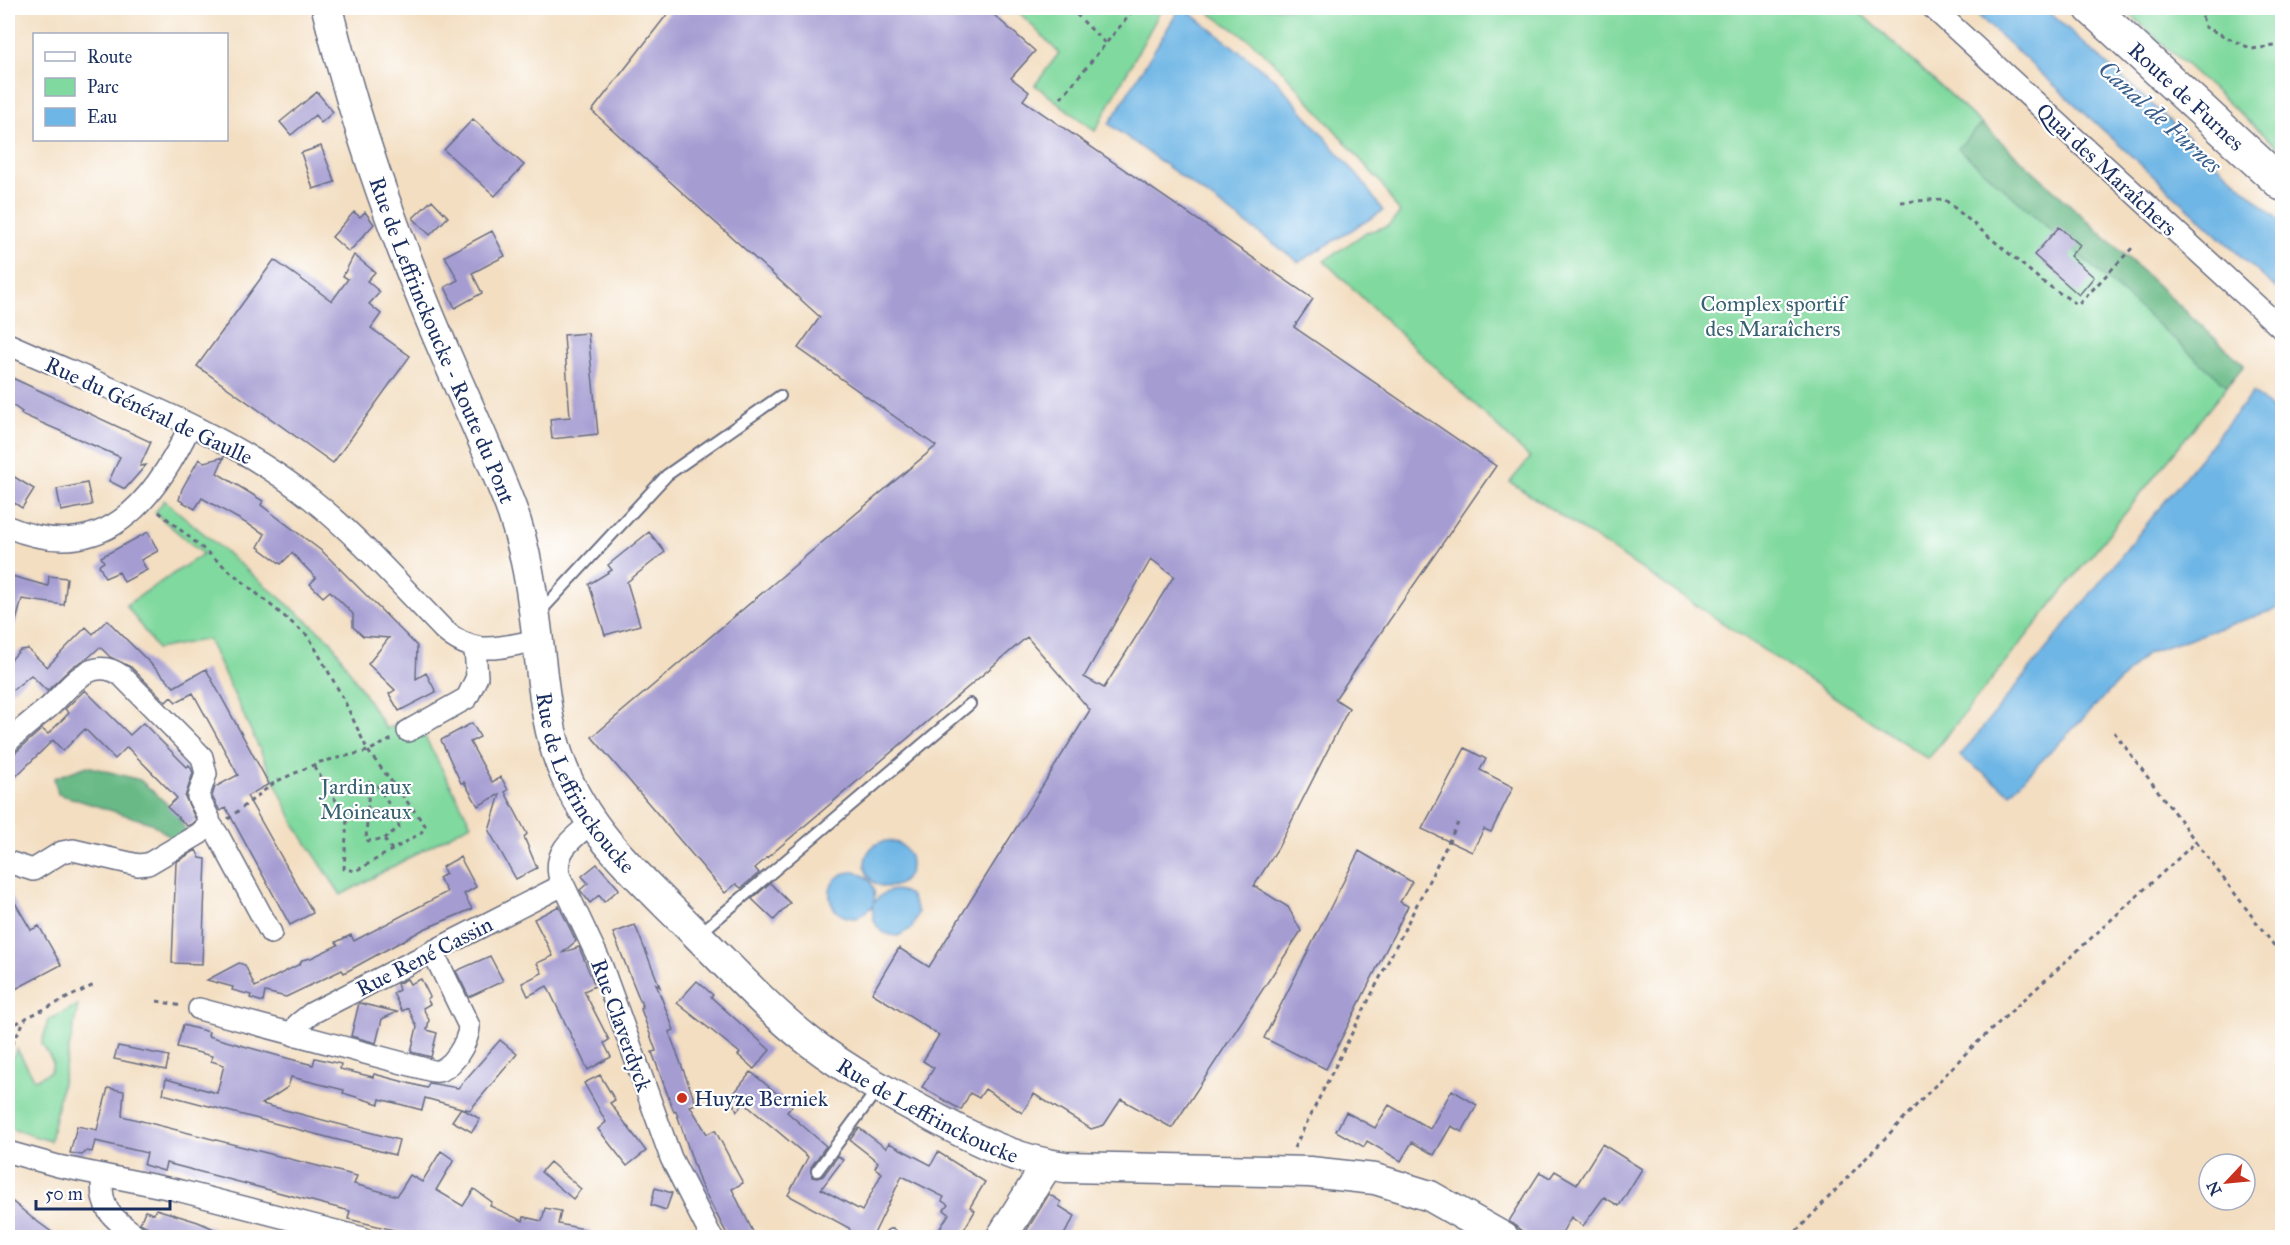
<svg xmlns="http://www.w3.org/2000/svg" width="2290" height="1245" font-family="'IM FELL Great Primer',serif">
<rect width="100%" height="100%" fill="#fff"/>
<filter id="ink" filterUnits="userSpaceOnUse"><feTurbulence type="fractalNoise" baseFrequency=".0167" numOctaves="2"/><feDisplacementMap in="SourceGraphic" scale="12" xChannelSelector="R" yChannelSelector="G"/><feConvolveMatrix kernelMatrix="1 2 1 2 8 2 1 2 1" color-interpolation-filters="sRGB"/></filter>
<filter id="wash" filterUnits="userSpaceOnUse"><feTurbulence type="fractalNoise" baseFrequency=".008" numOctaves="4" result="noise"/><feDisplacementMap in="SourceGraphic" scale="24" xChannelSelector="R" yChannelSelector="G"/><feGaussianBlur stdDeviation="1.35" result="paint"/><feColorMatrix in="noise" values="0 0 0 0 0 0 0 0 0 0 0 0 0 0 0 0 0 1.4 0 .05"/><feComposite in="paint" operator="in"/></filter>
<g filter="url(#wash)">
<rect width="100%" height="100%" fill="#f3dec1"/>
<!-- green -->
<path fill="#80d99e" stroke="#4e847e" stroke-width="1.5" d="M1015,8H1162L1095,131L1035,85L1059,53Z
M1202,8H1855L2244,365L1928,759L1510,482L1530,458L1324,261L1365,233L1388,226L1400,213L1380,182L1282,70L1251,41Z
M2123,8H2282V151Z
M164,500L331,641L386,729L414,716L471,824L341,895L295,825L208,639L157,649L126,605L203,554L155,513Z
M78,1005L50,1141L8,1128V1066L17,1049L35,1080L51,1071L53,1062L42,1044L48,1020Z"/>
<!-- forest -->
<path fill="#68b985" stroke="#427472" stroke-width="1.5" d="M1982,124L2244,365L2227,386L1958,148Z
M87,766L140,780L175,811L187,833L172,838L151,823L58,794L54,778Z"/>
<!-- water -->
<path fill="#6eb6e5" stroke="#4472a2" stroke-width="1.5" d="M1180,8H1184L1277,81L1362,181L1383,211L1299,262L1109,124Z
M1970,8H2045L2278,219L2282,223V294Z
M2253,392L2282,418V607L2147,653L2010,793L1960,756Z
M865 864a23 23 0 1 1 46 0a23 23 0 1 1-46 0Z
M855,872C871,876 876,888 874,903C883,890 896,886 910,895L918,912L912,928L898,936C880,936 871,923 873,906L857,918C822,920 820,871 855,872Z"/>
<g id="blocks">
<!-- building -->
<path fill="#a59dd2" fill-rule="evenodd" d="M672,8H986L1035,51L1011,78L1029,92L1023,100L1313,299L1294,327L1496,466L1335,699L1349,708L1278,848L1254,886L1288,907L1301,931L1172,1128L1121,1099L1104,1125L1091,1129L1034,1094L1022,1113L985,1089L979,1098L970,1093L961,1110L922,1087L934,1068L923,1061L939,1035L872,993L899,948L929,967L1090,710L1027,637L755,868L759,873L741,888L736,884L725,893L592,737L936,446L798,348L820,317L592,111ZM1151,559L1174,576L1104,688L1084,677Z
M317,92L333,112L321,123L315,115L291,135L280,122Z
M473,119L524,165L495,196L444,150Z
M321,146L335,182L313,189L301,153Z
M432,200L448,217L430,235L413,218Z
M354,212L360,217L365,212L374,224L349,252L332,237Z
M2059,227L2080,245L2070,256L2094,277L2079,295L2034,255Z
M492,231L505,256L472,273L482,293L455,308L445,287L458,280L445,256Z
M354,255L375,272L367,281L380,292L369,304L381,314L371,328L410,356L333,463L197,366L274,260L332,301L348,279L343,276Z
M588,333L598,434L552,439L550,419L570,417L564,335Z
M8,376L151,442L140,466L146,465L125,489L109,481L120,457L21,414L22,412L8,402Z
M224,457L217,473L263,501L261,505L323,552L417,646L416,679L426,673L436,692L399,711L389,694L395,690L368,664L389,638L363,636L353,627V614L330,591L323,597L310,584L316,578L292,553L281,564L258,547L265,534L202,498L195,509L179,500L182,489L199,459L204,462Z
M8,473L34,489L22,508L8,499Z
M87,483L92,505L61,511L57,489Z
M148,532L158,551L141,560L147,570L124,582L119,572L105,578L99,565L104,562L101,557Z
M649,532L665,552L627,582L640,625L605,635L589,584L612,570L608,565Z
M8,575L48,586L49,576L67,578L64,605L22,599L12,636L8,635Z
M107,620L174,687L206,669L269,784L247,796L313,913L290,925L226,808L220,811L216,804L212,796L215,787L238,775L193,693L176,702L171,697L166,702L131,667L110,657L100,647L88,658L73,666L47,691L31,675L8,694V663L20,650L28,649L47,667L86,627L93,634Z
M85,690L130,735L143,723L187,767L189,765L191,768L193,773L185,797L196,820L192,824L187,826L167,807L177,798L127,747L115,759L85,729L63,751L53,740L8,784V754L16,752L42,729L48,734L69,713L65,709Z
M472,723L480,737L470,742L492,782L501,777L508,790L505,792L527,834L524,837L537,868L516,879L489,831L500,794L478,806L464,782L461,783L441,740Z
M1465,748L1486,759L1480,770L1513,787L1491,832L1484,829L1472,852L1422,829Z
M196,850L200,858L206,859L202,964L172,963L176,862Z
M1359,851L1412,882L1400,902L1408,906L1326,1069L1264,1038Z
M460,857L476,887L464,894L472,909L424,929L344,973L342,970L286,997L265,992L263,1002L250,998L251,995L232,990L233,987L207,980L239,963L245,965L255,987L300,964L302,960L311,958L338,945L336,942L351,935L354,941L447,892L439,878L446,874L442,867Z
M597,864L619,889L604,902L599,895L590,903L580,890L588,883L582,876Z
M770,883L790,903L774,920L752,899Z
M8,891L31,930L39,926L61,965L8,993Z
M559,906L576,941L562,953L579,947L595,986L584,991L609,1040L604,1043L611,1057L588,1070L547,986L528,996L522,983L542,973L537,963L553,956L534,919Z
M635,925L660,987L656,984L674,1030L669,1032L696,1104L690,1106L707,1134L715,1130L738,1174L743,1183L732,1189L756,1238H729L700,1183L676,1111L674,1112L652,1052L656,1051L641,1009L643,1008L613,933Z
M490,956L503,981L469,997L456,971Z
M407,979L410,984L421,979L430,997L427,999L430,1004L423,1008L429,1020L427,1030L437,1033L431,1057L411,1052L417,1027L408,1008L402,1011L393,993L399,990L397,984Z
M697,981L713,995L711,997L770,1050L754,1069L738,1055L740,1053L677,1003Z
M359,1003L397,1012L382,1019L376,1043L351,1036Z
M183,1025L209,1032L208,1036L279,1056L313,1065L315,1058L341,1064L340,1069L373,1077L374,1074L427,1088L429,1083L458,1088L500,1040L517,1054L470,1110L461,1108L480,1119L472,1132L452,1121L461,1108L425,1098L422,1110L380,1099L379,1104L343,1093L344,1090L291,1077L288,1087L262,1104L399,1140L395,1155L163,1094L166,1079L217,1093L224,1065L211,1061L212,1056L177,1047Z
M118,1046L169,1056L166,1070L114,1059Z
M751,1072L792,1106L787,1112L826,1146L811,1167L812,1177L817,1178L823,1176L838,1156L843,1160L821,1189L862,1211L882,1173L875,1168L878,1162L850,1140L859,1128L886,1148L889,1143L931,1165L938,1152L985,1182L970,1207L975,1211L959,1238H934L949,1214L944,1210L948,1205L942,1201L944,1197L902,1176L872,1238H848L851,1232L849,1228L788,1195L808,1157L744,1103L737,1111L731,1097Z
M600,1075L615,1100L610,1103L646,1151L627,1166L598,1129L606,1122L584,1083Z
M108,1088L124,1091L122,1116L357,1176L354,1184L397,1196L410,1175L422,1182L441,1151L454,1160L436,1190L463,1206L474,1189L492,1202L490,1206L523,1221L524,1217L542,1221L545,1208L561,1211L558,1224L590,1230L589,1238H427L348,1219L350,1211L166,1163L164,1171L144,1165L147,1153L95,1141L92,1152L87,1151L82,1155L70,1153L77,1126L97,1130Z
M1452,1090L1477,1105L1462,1132L1451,1126L1434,1155L1412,1142L1401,1161L1367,1141L1364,1147L1336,1131L1346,1112L1375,1128L1389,1105L1430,1129Z
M1602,1144L1642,1169L1619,1206L1604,1197L1583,1226L1571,1217L1559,1238H1531L1509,1221L1540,1172L1550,1178L1555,1171L1577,1184Z
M550,1162L581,1189L573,1199L541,1172Z
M655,1188L672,1193L666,1210L651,1205Z
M1049,1194L1061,1202L1059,1206L1075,1216L1062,1238H1022Z
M8,1198L31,1217L60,1238H8Z
M156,1209L198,1222L235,1238L175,1237L164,1235L140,1223L145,1211L154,1214Z"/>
</g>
</g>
<g filter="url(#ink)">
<use href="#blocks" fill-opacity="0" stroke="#676c81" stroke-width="1.5"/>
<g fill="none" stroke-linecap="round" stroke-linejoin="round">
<defs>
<path id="lane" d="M539,613L667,475L780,396
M698,935L970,704
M817,1171L877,1090
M891,1235L895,1238"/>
<path id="street" d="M1933,8L2282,329
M8,344C106,388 227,431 311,499C359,537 401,586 444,630C475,658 501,647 538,640
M8,527C102,566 153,504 190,426
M408,731L467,698L477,677L475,648
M8,742C20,730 34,719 48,708C69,689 90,653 122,676L202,757L206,774L198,797L209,818L207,827L199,834L148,864L138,865L73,850L62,852L33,870L8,862
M209,822L218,835L271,933
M592,822C575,837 554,849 559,875L601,964L671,1158L712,1238
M199,1009L433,1071C450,1074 469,1042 469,1026L433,952
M294,1035L298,1024L312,1013L563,885
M8,1152L58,1166L177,1190L363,1238
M103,1175C98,1211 114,1219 140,1238"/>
<g id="secondary">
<path id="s1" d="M327,8C352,112 387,214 428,313C453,374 482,434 506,495C529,550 534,608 541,667C545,701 549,734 562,767C587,832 640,878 688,926C728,965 766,1008 810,1042C849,1072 892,1095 935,1118C976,1140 1018,1161 1065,1167L1310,1172L1375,1179L1430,1196L1504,1238"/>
<path d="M1001,1238L1047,1165"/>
</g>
<g id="primary">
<path id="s2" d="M2091,8L2282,184"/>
</g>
</defs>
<!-- lane casing -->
<use href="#lane" stroke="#676c81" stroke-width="14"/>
<!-- street casing -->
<use href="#street" stroke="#676c81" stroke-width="24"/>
<!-- secondary casing -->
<use href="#secondary" stroke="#676c81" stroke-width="33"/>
<!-- primary casing -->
<use href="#primary" stroke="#676c81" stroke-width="36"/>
<!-- path -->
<path stroke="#676c81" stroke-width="3" stroke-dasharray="4.5 4.5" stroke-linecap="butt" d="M1070,8L1106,44
M2200,8L2205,27L2252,49L2282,45
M1061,98L1135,8
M1901,202L1944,199L2043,282L2078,305L2134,246
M159,512L309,637L343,698L368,751L425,825L421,833L356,871L344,869L347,818L313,765
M2114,732L2196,842
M228,819L275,782L320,762L368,751L392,739
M384,839L399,827L398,821L379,787L369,782L366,841L384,839L392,850
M157,1001L182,1006
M8,1028L24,1019
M8,1052L26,1018L96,984
M1294,1148L1458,823
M1790,1238L1968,1051L2196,842L2282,956"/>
<!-- lane -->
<use href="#lane" stroke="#fff" stroke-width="10"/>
<!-- street -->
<use href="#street" stroke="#fff" stroke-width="21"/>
<!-- secondary -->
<use href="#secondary" stroke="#fff" stroke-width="30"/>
<!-- primary -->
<use href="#primary" stroke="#fff" stroke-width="33"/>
</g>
</g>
<!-- markers -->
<circle fill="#c8321e" stroke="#fff" stroke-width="2" cx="682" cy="1098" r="6"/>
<g text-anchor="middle" stroke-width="4.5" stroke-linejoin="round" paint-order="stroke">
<!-- street labels -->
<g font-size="22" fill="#1b2f5e" stroke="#fff">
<text dy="8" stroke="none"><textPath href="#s2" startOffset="130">Route de Furnes</textPath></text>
<text transform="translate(2107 169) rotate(43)" y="8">Quai des Maraîchers</text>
<text dy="8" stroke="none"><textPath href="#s1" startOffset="352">Rue de Leffrinckoucke - Route du Pont</textPath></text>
<text transform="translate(149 410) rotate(25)" y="8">Rue du Général de Gaulle</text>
<text dy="8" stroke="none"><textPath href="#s1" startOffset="822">Rue de Leffrinckoucke</textPath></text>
<text transform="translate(424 956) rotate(-27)" y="8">Rue René Cassin</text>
<text transform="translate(622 1025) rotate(70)" y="8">Rue Claverdyck</text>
<text dy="8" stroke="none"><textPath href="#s1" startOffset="1308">Rue de Leffrinckoucke</textPath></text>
</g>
<!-- park labels -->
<g font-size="22" fill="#396271" stroke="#fff">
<text x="1773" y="311">Complex sportif<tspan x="1773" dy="25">des Maraîchers</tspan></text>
<text x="366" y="794">Jardin aux<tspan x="366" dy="25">Moineaux</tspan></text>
</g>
<!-- poi labels -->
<g font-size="22" fill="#1b2f5e" stroke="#fff" text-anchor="start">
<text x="694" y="1106">Huyze Berniek</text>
</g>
<!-- water labels -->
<g font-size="24" font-style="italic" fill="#385e8d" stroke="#fff">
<text transform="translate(2160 117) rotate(42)" y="8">Canal de Furnes</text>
</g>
</g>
<!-- margin -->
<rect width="2290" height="1245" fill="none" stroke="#fff" stroke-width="30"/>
<!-- legend -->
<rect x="33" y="33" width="195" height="108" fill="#ffffff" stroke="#a4acbf" stroke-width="1.5"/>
<rect x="45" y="52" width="30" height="9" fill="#ffffff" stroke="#a4acbf" stroke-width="1.5"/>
<text x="87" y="63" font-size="18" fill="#1b2f5e">Route</text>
<rect x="45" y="78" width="30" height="18" fill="#80d99e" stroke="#a4acbf" stroke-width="1.5"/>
<text x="87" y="93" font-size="18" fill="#1b2f5e">Parc</text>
<rect x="45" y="108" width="30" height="18" fill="#6eb6e5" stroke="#a4acbf" stroke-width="1.5"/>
<text x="87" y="123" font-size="18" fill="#1b2f5e">Eau</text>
<!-- north arrow -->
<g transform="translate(2227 1182) rotate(244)"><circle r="28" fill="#ffffff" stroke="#a4acbf" stroke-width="1.5"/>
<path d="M0-4.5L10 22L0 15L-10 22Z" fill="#c8321e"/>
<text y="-9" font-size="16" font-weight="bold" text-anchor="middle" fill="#1b2f5e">N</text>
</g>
<!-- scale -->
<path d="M36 1200v9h134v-9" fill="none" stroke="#1b2f5e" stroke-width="3"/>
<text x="45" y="1200" font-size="18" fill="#1b2f5e" stroke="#ffffff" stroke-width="4.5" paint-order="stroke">50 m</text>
</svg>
